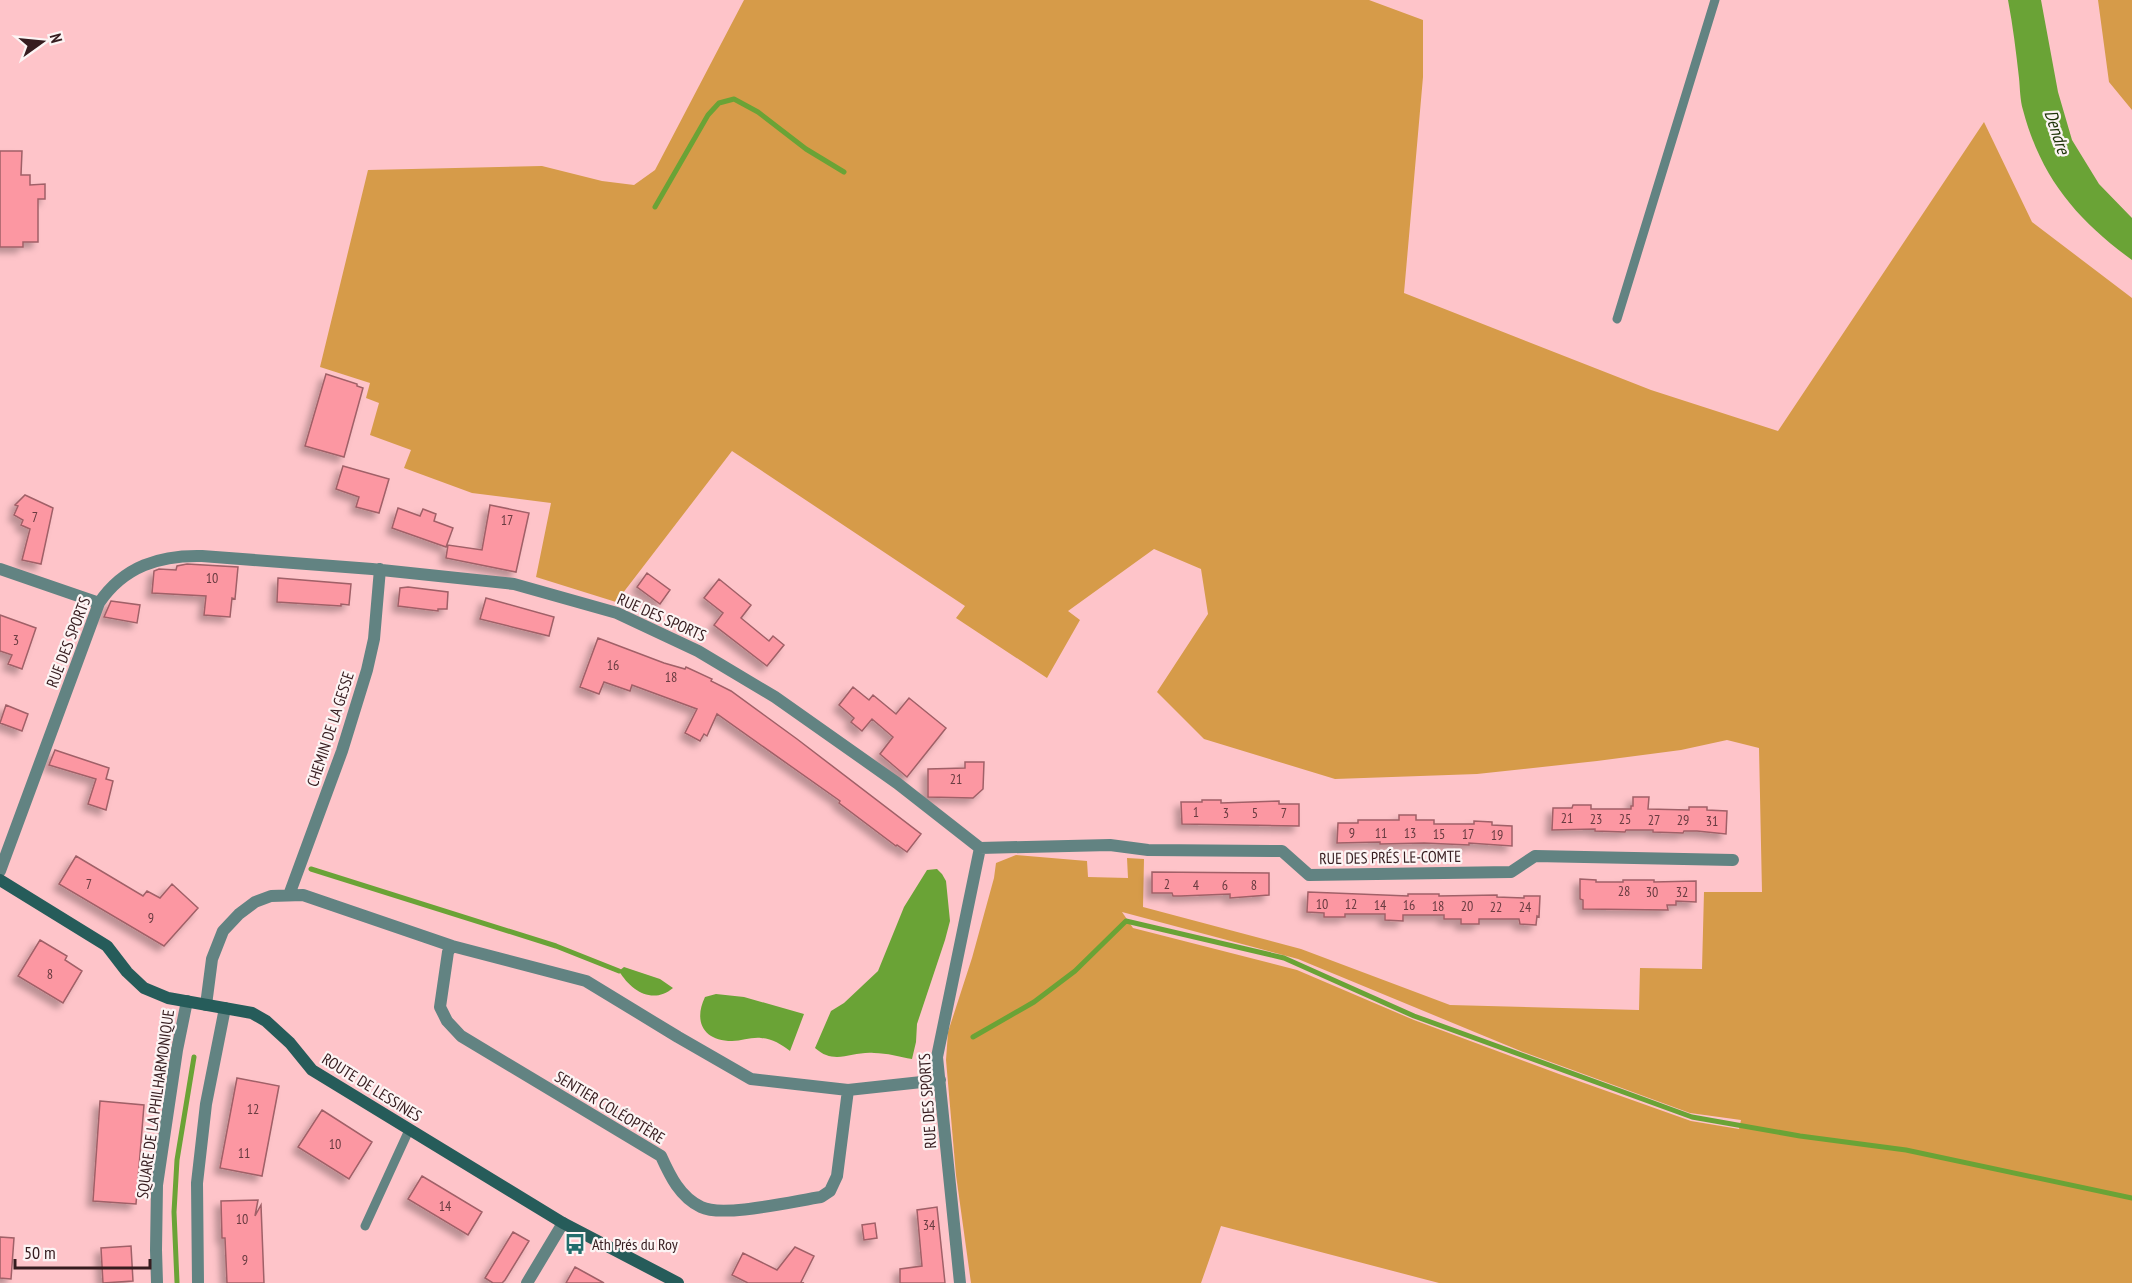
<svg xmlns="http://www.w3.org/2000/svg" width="2132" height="1283" font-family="'PT Sans Narrow',sans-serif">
<defs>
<filter id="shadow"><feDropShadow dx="-5.5" dy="5.5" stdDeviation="3" flood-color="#0004"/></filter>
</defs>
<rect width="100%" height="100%" fill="#fec4c9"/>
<!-- green -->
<path fill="#d69b49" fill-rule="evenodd" d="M744,0H1369L1423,20V77L1404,293L1651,390L1778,431L1984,122L2032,222L2132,298V1283H1439L1221,1226L1201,1283H971L956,1175L946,1060L948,1032L972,958L994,878L996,863L1016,855L1087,861L1088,877L1128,878L1127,858L1144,859L1143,907L1301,949L1450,1005L1639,1010L1640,968L1702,969L1704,892H1762L1759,748L1727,740L1681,750L1597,761L1477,774L1335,779L1204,739L1157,692L1208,614L1201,569L1154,549L1068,611L1080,620L1047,678L956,618L965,606L732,451L616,602L536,577L551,503L472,493L404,468L411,450L370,435L379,403L366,398L370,383L320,367L368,170L542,166L602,181L634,185L655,170ZM1122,912L1298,959L1523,1052L1690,1113L1741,1120L1739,1129L1691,1121L1559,1074L1414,1020L1297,970L1133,928Z
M2098,0H2132V110L2109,82Z"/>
<!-- water -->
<path fill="#6aa336" d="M2008,0H2041L2058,92L2072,140L2099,184L2132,218V260C2077,220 2041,178 2023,110C2020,100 2020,88 2019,78C2016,52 2013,26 2008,0Z
M937,869L942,874L946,881L950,921L945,940L917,1024L916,1042L912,1059C900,1057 887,1053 874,1053C851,1051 835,1066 815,1048L831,1011L844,1003L878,971L904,907L927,870Z
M624,967L660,979L673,988C653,1005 631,991 619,971Z
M716,994L744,997L804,1014L790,1051C781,1044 772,1039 761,1038C751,1037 742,1041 732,1041C704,1041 693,1022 705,997Z"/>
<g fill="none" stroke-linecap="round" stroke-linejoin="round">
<!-- stream -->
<path stroke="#6aa336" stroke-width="5" d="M655,207L708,115L719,103L734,99L758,112L806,149L844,172
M311,869L556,946L619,971
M973,1037L1034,1002L1075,971L1126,921L1284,958L1414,1016L1692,1117L1800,1136L1906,1150L2132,1198
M177,1282L174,1212L177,1160L194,1057"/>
</g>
<!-- building -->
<path fill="#fc97a2" stroke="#a06067" stroke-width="1.5" filter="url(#shadow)" d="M0,151H22L21,175H30V185L45,184V199H38V242H23V247H0Z
M326,374L357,384V386L363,388L344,457L305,446Z
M343,466L389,479L379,513L356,507L359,497L336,489Z
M25,495L53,508L41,564L22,560L30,529L21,525L23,520L14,515L18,506L15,505Z
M490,505L529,513L516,572L446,558L448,545L482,550Z
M398,508L420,516L423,509L436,514L434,521L453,528L446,547L392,528Z
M187,564L238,567L235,599L232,598L230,617L204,615L206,596L152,593L154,571L159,569L176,570L177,566Z
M647,573L670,590L660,604L637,587Z
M278,578L351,584L349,605L341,604V606L277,602Z
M719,579L751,605L741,618L769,641L773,636L784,645L767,666L714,625L723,613L704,598Z
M408,587L448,592L447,609H438V611L398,606L400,588Z
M486,598L554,617L549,636L480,619Z
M111,601L140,605L137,623L104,617Z
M0,615L36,628L22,669L8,664L12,655L0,651Z
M598,638L664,663L685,669L686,667L712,679L711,681L731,691L797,739L921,834L907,852L897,845L896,846L839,803L840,801L717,714L707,736L704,734L700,741L685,733L697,709L632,685L630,691L604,682L599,694L580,687Z
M853,687L869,700L873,695L896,714L909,698L946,728L907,777L880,754L893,737L872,719L862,731L851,722L854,718L839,705Z
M6,705L28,714L22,731L0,723Z
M55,750L109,768L106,779L113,781L106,810L88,804L96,779L49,765Z
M965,762H984L983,789L973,798L928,797V769L965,768Z
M1633,797H1649L1648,809L1689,810V807H1707V810L1727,811L1726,834L1697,831H1684L1683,833L1653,832V830H1626L1625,832L1595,831V829L1552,830L1553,808H1572L1573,805H1591V809H1631V806H1633Z
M1202,800H1221V803L1279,801V804H1299V826L1182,824L1181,802H1202Z
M1399,815H1416V820H1434V824H1474V821L1492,822V825L1512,826V846L1469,843V845L1424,843L1380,844V842L1337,843L1338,823H1358V820H1399Z
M76,856L143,896L147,891L160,898L172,884L198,908L164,946L59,884Z
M1152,872L1269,873V895L1230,898V894L1181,896H1173L1172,893H1152Z
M1580,879L1596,880V882H1623V880H1654V882L1696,881V902L1676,901V905H1667L1668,910L1583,909V900L1580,899Z
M1308,892L1408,896V894H1439V896L1497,895V897L1524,898V896H1540L1539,917L1537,916L1536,925L1520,924L1519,919H1479V924H1461V919H1444V915H1403V921L1385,920V914H1345V917H1324V913L1307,912Z
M40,940L67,956L65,960L82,971L63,1003L18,976Z
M237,1078L279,1086L262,1176L220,1168Z
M100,1101L144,1105L136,1204L93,1201Z
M322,1110L372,1142L349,1179L298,1147Z
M422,1176L482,1212L468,1235L408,1199Z
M258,1200L255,1216L261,1205L264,1283H227L225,1238H222L221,1201Z
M937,1207L945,1283H900V1269L922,1266L917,1210Z
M875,1223L877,1238L864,1240L862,1225Z
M513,1232L529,1241L505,1280L502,1283H493L485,1278Z
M0,1237L14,1238L11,1279L0,1278Z
M131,1246L133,1281L103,1283L101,1248Z
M795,1247L814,1256L801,1282L804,1283H748L732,1275L743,1253L777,1270Z
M575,1267L604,1283H566Z"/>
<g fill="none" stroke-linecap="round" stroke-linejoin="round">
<!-- lane -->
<path stroke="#628382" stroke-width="9" d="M1617,319L1715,0
M365,1226L409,1130"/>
<!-- street -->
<path stroke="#628382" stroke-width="12" d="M0,569L99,603
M980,848L1110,845L1148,850L1282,851L1309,875L1511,872L1535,856L1733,860
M0,871L99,603C124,566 160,555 202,556L372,569L514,584L617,613L698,651L775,697L897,783L980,848L937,1057L960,1283
M289,895L342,751L367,670L374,639L380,569
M452,946L448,952L440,1007L447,1021L461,1036L661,1156C670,1176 680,1197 701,1207C723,1218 794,1201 821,1197L830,1191L837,1176L848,1090
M206,1005L212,959L223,931L239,914L255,902L271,896L303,895L452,946L586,981L678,1037L751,1079L848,1090L940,1080
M157,1283L156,1250L157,1185L177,1050L187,1001
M198,1283L197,1183L206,1104L225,1008
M527,1283L563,1223"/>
<!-- secondary -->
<path stroke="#265c5a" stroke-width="12" d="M0,880L107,946L127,972L144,988L168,998L252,1013L266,1021L290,1043L312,1070L563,1223L678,1283"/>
</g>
<!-- icons -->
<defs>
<symbol id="bus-bare" viewBox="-9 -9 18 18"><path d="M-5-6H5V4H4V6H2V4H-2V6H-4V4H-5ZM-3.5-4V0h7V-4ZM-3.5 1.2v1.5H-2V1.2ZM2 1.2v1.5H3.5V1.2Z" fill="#226d6c" stroke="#fcf4f4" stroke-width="2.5" paint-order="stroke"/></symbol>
</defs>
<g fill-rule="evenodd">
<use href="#bus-bare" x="560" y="1229" width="30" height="30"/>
</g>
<g text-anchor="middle" stroke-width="4.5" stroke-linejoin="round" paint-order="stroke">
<!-- number labels -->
<g font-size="14" fill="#683b40">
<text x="35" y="522">7</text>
<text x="507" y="525">17</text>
<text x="212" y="583">10</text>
<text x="16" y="645">3</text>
<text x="613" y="670">16</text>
<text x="671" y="682">18</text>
<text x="956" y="784">21</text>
<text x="1196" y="817">1</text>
<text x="1226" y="818">3</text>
<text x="1255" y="818">5</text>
<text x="1284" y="818">7</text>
<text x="1567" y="823">21</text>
<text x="1596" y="824">23</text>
<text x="1625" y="824">25</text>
<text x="1654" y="825">27</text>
<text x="1683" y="825">29</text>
<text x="1712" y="826">31</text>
<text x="1352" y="838">9</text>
<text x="1381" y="838">11</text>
<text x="1410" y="838">13</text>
<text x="1439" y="839">15</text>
<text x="1468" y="839">17</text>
<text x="1497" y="840">19</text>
<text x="89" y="889">7</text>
<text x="1167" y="889">2</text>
<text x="1196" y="890">4</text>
<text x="1225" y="890">6</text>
<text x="1254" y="890">8</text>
<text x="1624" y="896">28</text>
<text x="1652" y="897">30</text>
<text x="1682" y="897">32</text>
<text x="1322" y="909">10</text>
<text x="1351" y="909">12</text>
<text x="1380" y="910">14</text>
<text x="1409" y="910">16</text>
<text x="1438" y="911">18</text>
<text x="1467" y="911">20</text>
<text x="1496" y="912">22</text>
<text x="1525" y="912">24</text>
<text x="151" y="923">9</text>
<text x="50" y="979">8</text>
<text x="253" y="1114">12</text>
<text x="335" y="1149">10</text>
<text x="244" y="1158">11</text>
<text x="445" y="1211">14</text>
<text x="242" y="1224">10</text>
<text x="929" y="1230">34</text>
<text x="245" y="1265">9</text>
</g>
<!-- street labels -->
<g font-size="16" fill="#361c1f" stroke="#fcf4f4">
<text transform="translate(662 617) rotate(24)" y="6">RUE DES SPORTS</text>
<text transform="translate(68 642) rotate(-69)" y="6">RUE DES SPORTS</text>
<text transform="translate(330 729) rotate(-72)" y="6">CHEMIN DE LA GESSE</text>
<text transform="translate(1390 857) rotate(-1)" y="6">RUE DES PRÉS LE-COMTE</text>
<text transform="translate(372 1087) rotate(32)" y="6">ROUTE DE LESSINES</text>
<text transform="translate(927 1101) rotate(-94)" y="6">RUE DES SPORTS</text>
<text transform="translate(155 1104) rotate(-82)" y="6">SQUARE DE LA PHILHARMONIQUE</text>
<text transform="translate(610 1107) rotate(31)" y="6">SENTIER COLÉOPTÈRE</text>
</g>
<!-- poi labels -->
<g font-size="16" fill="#361c1f" stroke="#fcf4f4" text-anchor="start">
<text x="592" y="1250">Ath Prés du Roy</text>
</g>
<!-- water labels -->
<g font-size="18" font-style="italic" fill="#1d3307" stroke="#fcf4f4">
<text transform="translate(2057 132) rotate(72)" y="6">Dendre</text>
</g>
</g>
<!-- north arrow -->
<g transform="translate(42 42) rotate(75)" stroke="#fcf4f4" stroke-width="4.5" paint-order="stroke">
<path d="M0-4.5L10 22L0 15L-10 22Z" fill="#361c1f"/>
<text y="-9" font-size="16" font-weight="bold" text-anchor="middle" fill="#361c1f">N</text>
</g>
<!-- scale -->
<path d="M15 1259v9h135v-9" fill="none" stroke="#361c1f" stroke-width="3"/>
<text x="24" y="1259" font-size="18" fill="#361c1f" stroke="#fcf4f4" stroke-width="4.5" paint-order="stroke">50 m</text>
</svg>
